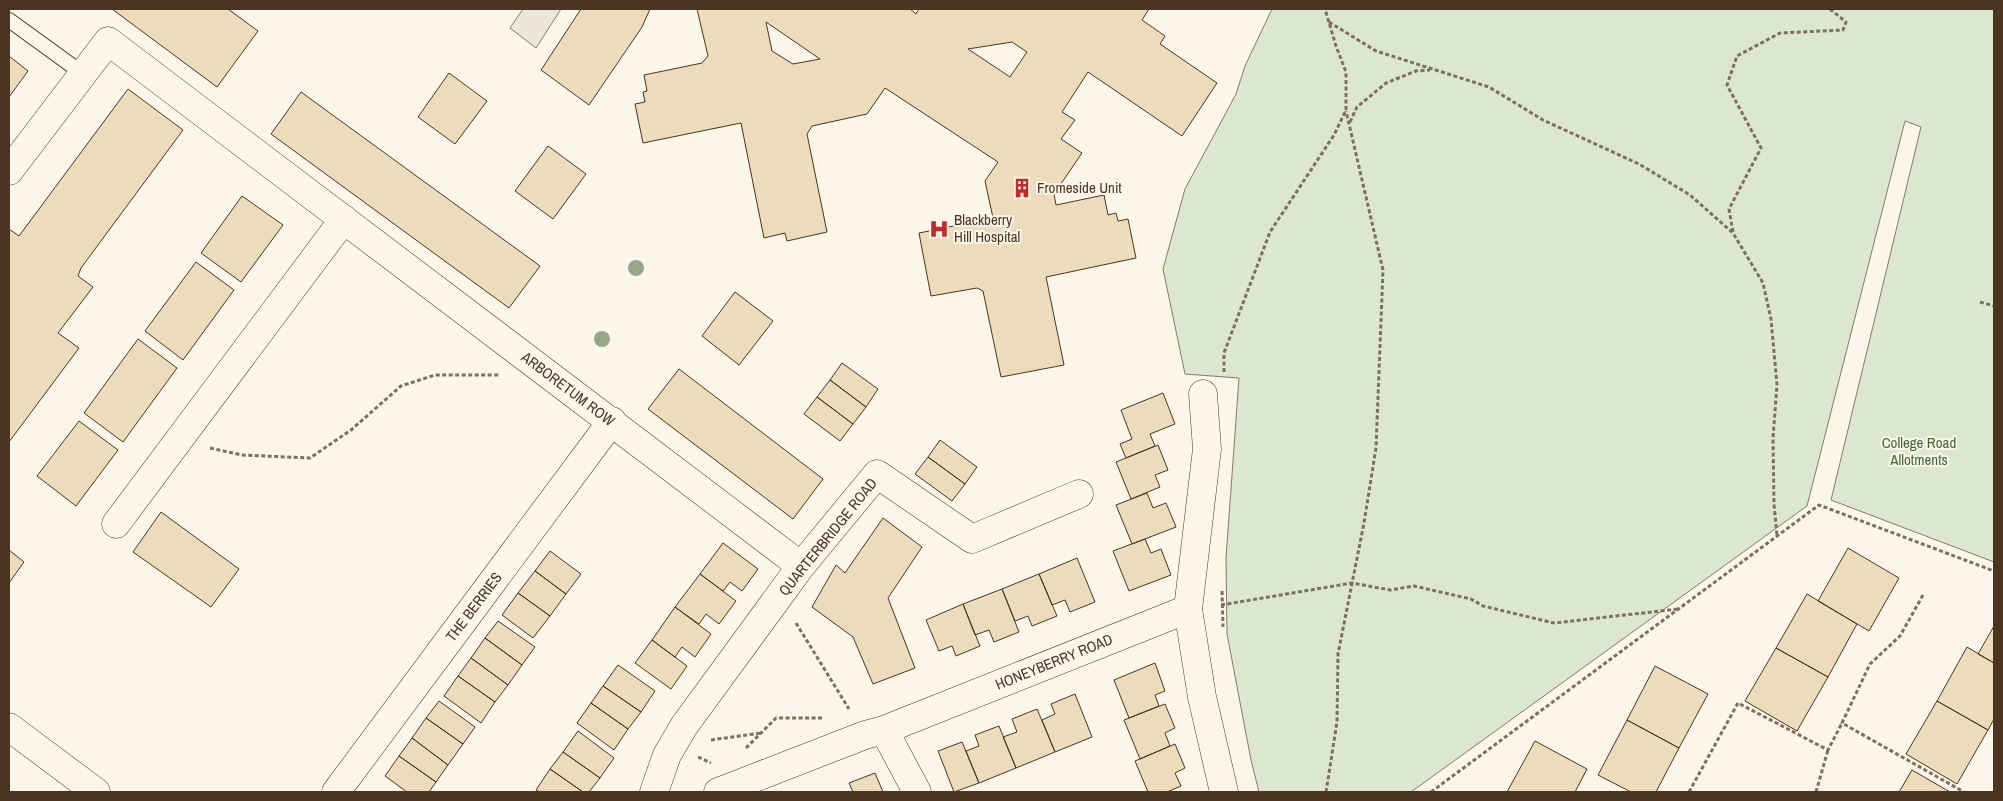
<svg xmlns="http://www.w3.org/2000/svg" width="2003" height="801" font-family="'Archivo Narrow',sans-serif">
<rect width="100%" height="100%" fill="#fbf6e9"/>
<!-- green -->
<path fill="#dce7d0" stroke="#887966" d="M1272,9H1994V562L1831,500L1921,127L1905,121L1807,506L1411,792H1259L1251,760L1227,634L1226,558L1239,378L1185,374L1163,269L1185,189L1236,94L1245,66Z"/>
<!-- parking -->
<path fill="#ede7d9" stroke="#887966" d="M523,9H561L536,48L510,28Z"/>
<!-- building -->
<path fill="#ecdcbc" stroke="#4a3520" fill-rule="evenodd" d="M112,9H228L258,31L217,87Z
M581,9H650L642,27L589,105L541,70Z
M697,9H910L916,14L919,9H1149L1142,20L1165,36L1160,44L1217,83L1182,136L1088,72L1062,112L1075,120L1061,139L1082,153L1054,194L1056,205L1104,195L1108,215L1116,213L1118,221L1128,219L1136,258L1046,277L1064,365L1001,377L983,291L977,288L931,296L919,233L993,218L985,181L998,162L885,88L867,114L812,126L807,134L827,232L787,241L785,233L764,238L741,123L643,143L635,104L645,102L643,92L647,91L644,75L702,63L708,56ZM766,22L820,59L793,64L772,51ZM1012,42L1027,52L1010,77L968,49Z
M9,56L28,71L9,97Z
M449,73L487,101L455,144L418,117Z
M128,89L183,130L81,268L78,276L93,287L58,333L79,348L9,442V229L19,236Z
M301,92L540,266L509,308L271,134Z
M548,146L586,174L553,219L515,191Z
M242,196L283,225L241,282L201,253Z
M196,262L234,290L183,360L145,331Z
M735,292L773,321L739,365L702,336Z
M138,339L177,368L123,442L84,413Z
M842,363L878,389L866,407L830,380Z
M679,369L823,479L793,519L648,409Z
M830,380L866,407L853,424L817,397Z
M1163,393L1175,424L1150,434L1155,446L1126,458L1120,444L1132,439L1121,410Z
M817,397L853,424L840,441L804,414Z
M79,421L118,450L76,506L37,476Z
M940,440L977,467L965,484L928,457Z
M1158,445L1168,470L1155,475L1160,487L1131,499L1116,462Z
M928,457L965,484L952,501L915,474Z
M1147,493L1153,508L1166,503L1176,527L1132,544L1116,505Z
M161,512L239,569L211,607L133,552Z
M883,518L922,547L888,598L915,668L873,684L853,637L812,607L836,565L845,573Z
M1145,539L1151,553L1161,549L1171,575L1129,591L1113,551Z
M723,543L758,569L742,591L730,582L723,591L700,574Z
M1848,548L1899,578L1869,631L1818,601Z
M9,550L24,562L9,583Z
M550,551L581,574L566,594L535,571Z
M1077,558L1095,602L1070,612L1065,600L1052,605L1039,574Z
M535,571L566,594L550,616L518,593Z
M700,574L736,601L719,624L706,614L699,624L675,607Z
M1039,574L1057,616L1032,626L1028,616L1015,621L1002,589Z
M1002,589L1019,632L994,642L989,630L975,635L963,604Z
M518,593L550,616L533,638L502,615Z
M1807,594L1857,624L1828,677L1776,648Z
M963,604L980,646L956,656L952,646L939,651L926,620Z
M675,607L711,634L695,657L682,647L675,657L652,640Z
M498,621L535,647L522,665L485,638Z
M1994,626V663L1978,654Z
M485,638L522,665L508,685L471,658Z
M652,640L687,666L671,689L635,663Z
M1967,647L1994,663V719L1988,730L1937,701Z
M1776,648L1828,677L1797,731L1745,701Z
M471,658L508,685L495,702L458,676Z
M1155,663L1165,691L1155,695L1159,706L1129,718L1114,680Z
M618,665L655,691L641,712L603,686Z
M1655,666L1708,694L1679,748L1627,720Z
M458,676L495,702L481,723L444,696Z
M603,686L641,712L628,729L591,703Z
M1075,694L1092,737L1055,752L1042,720L1055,714L1051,704Z
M439,701L475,727L463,744L426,718Z
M1937,701L1988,730L1957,784L1906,754Z
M591,703L628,729L614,750L577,723Z
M1165,704L1175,728L1165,733L1170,746L1140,759L1124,720Z
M1037,709L1055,752L1016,768L1003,737L1017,732L1012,719Z
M426,718L463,744L448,765L412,738Z
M1627,720L1679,748L1656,792H1631L1598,775Z
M999,726L1016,768L979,783L966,751L979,746L975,735Z
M578,731L614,758L600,778L563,752Z
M412,738L448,765L436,782L399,756Z
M1535,741L1587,769L1575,792H1507Z
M962,742L979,783L954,792L938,751Z
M1175,744L1185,768L1175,773L1181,786L1167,792H1148L1135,761Z
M563,752L600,778L589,792H583L550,769Z
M399,756L436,782L429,792H407L385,776Z
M550,769L583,792H540L536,790Z
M1912,770L1950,792H1899Z
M875,773L883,792H853L849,783Z"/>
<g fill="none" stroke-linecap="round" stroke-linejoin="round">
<defs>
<path id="service" d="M9,20L82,73"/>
<path id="minor" d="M9,171L108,41L801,566
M116,524L344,219
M1188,609L1202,697L1224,792
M9,727L96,792
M884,730L917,792
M336,792L612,421
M654,792L667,755L684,726L801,566L877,474L972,539L1079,494
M718,792L865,735L884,730L1188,609L1207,449L1203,394"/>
</defs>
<!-- service casing -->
<use href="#service" stroke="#4a3520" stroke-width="16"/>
<!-- minor casing -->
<use href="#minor" stroke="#4a3520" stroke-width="29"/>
<!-- path -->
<path stroke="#7f6f5c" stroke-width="3" stroke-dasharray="4 2.5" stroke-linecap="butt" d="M1329,22L1376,51L1489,87L1543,120L1639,164L1690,195L1733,233L1763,283L1771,319L1777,385L1773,438L1774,504L1777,536
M1350,122L1357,107L1386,83L1416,71L1430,70
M1733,232L1729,209L1761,148L1727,85L1737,56L1780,33L1843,30L1846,22L1830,9
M1980,302L1994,306
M1224,372V353L1270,232L1334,135L1346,110V72L1336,46L1325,9
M210,448L242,455L310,458L351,430L401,386L435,375H499
M1222,591L1223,627
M1923,595L1900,636L1870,664L1842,723L1964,792
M1221,605L1352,583L1390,590L1414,586L1471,599L1483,606L1554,623L1678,609
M796,623L849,709
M711,740L761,733
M746,748L776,718H822
M698,757L711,763
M1326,792L1337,722L1338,654L1364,523L1376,448L1383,270L1346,111
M1431,792L1819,505L1994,571
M1689,792L1738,703L1828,750L1842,723
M1816,792L1828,750"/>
<!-- service -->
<use href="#service" stroke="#fbf6e9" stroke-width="14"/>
<!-- minor -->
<use href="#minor" stroke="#fbf6e9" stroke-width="28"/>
</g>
<!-- trees -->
<g fill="#96a887">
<circle cx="636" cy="268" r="8"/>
<circle cx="602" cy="339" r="8"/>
</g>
<!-- icons -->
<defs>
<symbol id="building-bare" viewBox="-9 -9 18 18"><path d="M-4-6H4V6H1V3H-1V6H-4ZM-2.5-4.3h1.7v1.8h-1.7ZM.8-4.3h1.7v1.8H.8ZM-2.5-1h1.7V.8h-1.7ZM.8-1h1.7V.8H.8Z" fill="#c62828" stroke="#fbf6e9" stroke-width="2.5" paint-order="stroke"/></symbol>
<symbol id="hospital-bare" viewBox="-9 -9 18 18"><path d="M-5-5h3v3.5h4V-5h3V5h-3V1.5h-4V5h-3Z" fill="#c62828" stroke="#fbf6e9" stroke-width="2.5" paint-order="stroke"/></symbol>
</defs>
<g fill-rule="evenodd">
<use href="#building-bare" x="1008" y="174" width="28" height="28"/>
<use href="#hospital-bare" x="925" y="215" width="28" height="28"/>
</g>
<g text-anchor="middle" stroke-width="4" stroke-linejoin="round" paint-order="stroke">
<!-- poi labels -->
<g font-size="15" fill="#4a3520" stroke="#fbf6e9" text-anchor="start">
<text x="1037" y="193">Fromeside Unit</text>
<text x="954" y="225">Blackberry<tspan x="954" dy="17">Hill Hospital</tspan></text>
</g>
<!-- street labels -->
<g font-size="15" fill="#4a3520" stroke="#fbf6e9">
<text transform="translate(568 389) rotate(37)" y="5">ARBORETUM ROW</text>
<text transform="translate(828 537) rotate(-51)" y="5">QUARTERBRIDGE ROAD</text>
<text transform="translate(474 607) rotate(-53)" y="5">THE BERRIES</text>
<text transform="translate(1054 662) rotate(-22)" y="5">HONEYBERRY ROAD</text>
</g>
<!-- park labels -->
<g font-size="15" fill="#436837" stroke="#fbf6e9">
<text x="1919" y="448">College Road<tspan x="1919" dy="17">Allotments</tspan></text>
</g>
</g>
<!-- border -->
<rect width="2003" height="801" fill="none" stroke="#4a3520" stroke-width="20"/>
</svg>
